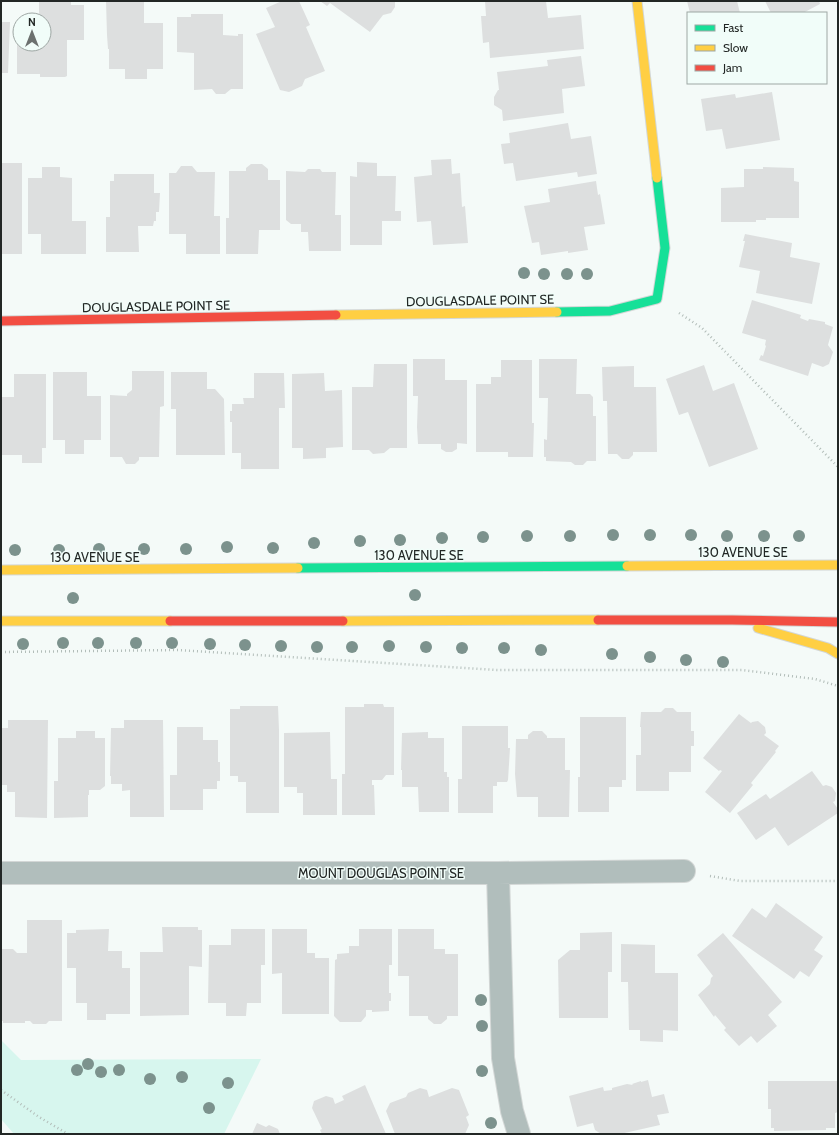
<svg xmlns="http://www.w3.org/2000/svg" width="839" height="1135" font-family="Cabin,sans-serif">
<rect width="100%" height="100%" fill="#f4faf8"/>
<!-- green -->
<path fill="#d7f6ee" d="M1,1040L21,1060L261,1059L224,1134H14L1,1119Z"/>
<!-- building -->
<path fill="#dddfdf" d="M39,1H71V5H84V40H67V76L65,77H40V74H17V24L20,21V44H44V20H39Z
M106,1H144V23H163V69H147V79H125V69H109V49H108L107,35Z
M282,1H299L310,25L306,27L325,71L305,79L302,86L289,92L280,90L256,34L275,27L266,8Z
M320,1H395V7L391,13L383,15L370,32L330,3L327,6Z
M485,1H546L548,18L581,15L584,49L490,58L489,42L483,43L481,16H486Z
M687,1H737L740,13H690Z
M765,1H819L820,4L803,13H771Z
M191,14H223V35L238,36V34H243V89H231L225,94H216L212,89L194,90V53L177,52V17H191Z
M1,22H10L8,73H1Z
M581,56L585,86L562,89L564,113L503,121L502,110L494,105V97L498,90H499L497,72L548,66L547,60Z
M772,92L780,140L726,149L722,129L706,131L701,99L735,94L736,98Z
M568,123L571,139L591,136L597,174L578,177L577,172L516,181L513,163L504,164L501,144L510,143L509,133Z
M451,159L452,174L460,173L462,207L465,206L468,243L433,245L431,221L417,222L414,177L432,175L431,160Z
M357,162L377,163V176H396L395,211H401V221H382V245H350V176L357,177Z
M1,163H22V254H1Z
M251,164H262L268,169V180H280V230H259L258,254H226V218H229V171H246V168Z
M181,166H192L197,172H215L214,216H220V254H186V234H169V173H176Z
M42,167H60V177L72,178V221H86V254H41V234H28V178H42Z
M763,167L794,168V181L799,182V218H766V220H756V222H721V188L744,187V169H763Z
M308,169H320L322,172H336L335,215H341V251H309L308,232H301V224H291L286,220V171L305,172Z
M114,174H154V193H160L159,212H156V221H154L153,226H138L139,252H106V217H110V181H114Z
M596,181L598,195L600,194L605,224L584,227L588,250L568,253V251L541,255L539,242L532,243L524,206L550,202L548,189Z
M745,234L792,243L790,257L820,263L812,304L756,293L760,271L739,267L745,241H743Z
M752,300L801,315L800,318L808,321L809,319L825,322V324L833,327L828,345L833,352L829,364L823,367L812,363L808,376L759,360L761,355L763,356L766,346L765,345L766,340L742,333Z
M413,359H445V380H467V444L457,443V449L452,452H446L441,449V444H418L417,427L418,396H413Z
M539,359H577L576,394H590L593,397V416H596V461H587L583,465H575L571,462L546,461V457H544V439L547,440L548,398H539Z
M501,360H532V423H534L533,457H508V452H476V384H491V377H501Z
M374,364H407V448H390L384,453L373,454L369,450H352V387H373Z
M704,365L713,391L734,383L758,449L709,467L688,412L679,415L666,379Z
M634,366V387H656L657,452H633V455L629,459H622L617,454H608L607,401H603L602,367Z
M132,371H164V406L160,407L159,457H139V460L135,464H126L122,457H110V395L127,396V394L132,390Z
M53,372H87V396H101V440H84V454H65V440H53Z
M171,372H207V389H215L224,399L225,455H176V409H171Z
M254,373H284L285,408H279V469H241V453H232V422H230V411H232V404H244L243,398H254Z
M324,373L325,391L342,390L343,447L326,448V458L303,459V448H292V374Z
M14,374H46V448H42V463H22V455H1V397H14Z
M364,704H383L384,707H394V775H386L382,780H372V785H374L375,815H342V774H345V707H364Z
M240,706H278L279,730V813H246V782H238V776H230V709H240Z
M665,708H673L677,712H691V731H694V746H691V772H669V791H636V755H641V727H640L641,712H661Z
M739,714L751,723L752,722L758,721L765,727L766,733L764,735L779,746L775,751L776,752L751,783L753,785L730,813L705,792L722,771L720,770L719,771L703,758Z
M580,717H626V780H622V787H609V812H578V777H580Z
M8,720H48L47,818L15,817V792H7V785H1V728H8Z
M124,720H163L164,817H130V790L122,791V784H111V776H110L111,728H124Z
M462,726H508V748H510L508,780L507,782H497V786H493V813H458V779H462Z
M177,727H203V740H218V762H220V781H217V789H203V810H170V775H177Z
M76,731H95V738H105V786L100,790H89V795H88V817L54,818V781H58V738H76Z
M533,731H542L547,736V738H565V770H570L569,817H538V797H517L515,774L516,739H528V735Z
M330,732L331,779H337V815H303V793H297V787H284V733Z
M428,732V738H444V772H447V777H449V812H419L418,787H402V770H401L402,733Z
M812,771L823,786L826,785L832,787L836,793L835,801L833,802L838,809V813L788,846L775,827L756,840L737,813L766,794L770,799Z
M776,903L823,937L814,950L823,956L809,977L800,971L794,979L732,936L752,908L766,918Z
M27,920H62V1021H49L46,1024H33L30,1021H25V1023H3V1021H1V949H13L17,953H27Z
M162,927H198V930H202V967L189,966V1015L140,1016V952H163Z
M109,929L108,951H122V968H130V1014H106V1020H87V1003H76V968H67V933H76V930Z
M231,929H265V965H261V1003H247L246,1016H226V1003H208L209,945H231Z
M272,929H307V953H315V958H329V1014H282V973L272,974Z
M359,929H392V965H389V993H391V1001H389V1011L372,1012V1010H366V1016L361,1022H340L334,1016L335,960L337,959V954L349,953V946H359Z
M398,929H434V949H445V954H458V1016H447V1019L441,1024H434L428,1019V1016H409V976H398Z
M612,932V972H608V1018H559L558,960L570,950H580V933Z
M723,933L782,1002L768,1015L777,1026L757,1043L751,1036L739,1046L724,1030L726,1028L715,1015L714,1017L698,995L710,984L711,978L713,976L697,955Z
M621,944L655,945V973H678V1031L663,1030V1042L640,1041V1030H629L628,982H621Z
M648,1080L652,1097L664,1094L669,1113L657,1115L660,1125L620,1134H601L595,1130L593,1123L577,1127L569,1096L603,1087L604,1091L612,1090V1088L627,1084L633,1085L632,1084L641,1081V1082Z
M768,1081H838V1112L835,1113V1128H826V1130L774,1131V1128H771V1109H768Z
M365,1085L386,1134H322L320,1130L322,1129L312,1108L314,1101L326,1096L333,1098L335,1104L344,1100L342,1096Z
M420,1088L427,1090L429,1097L452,1088L459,1090L469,1115L466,1117L469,1125L465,1134H395L386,1111L390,1103L406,1097L408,1093Z
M257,1123L266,1127L269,1125L278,1129L280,1134H252Z"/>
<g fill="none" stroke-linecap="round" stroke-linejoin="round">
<defs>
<path id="street" d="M1,873H498L503,1058L512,1111L519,1134
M498,873L684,871"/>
<path id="fast" d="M557,312L610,311L657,299L665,248L657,178
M298,568L627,566"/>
<path id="slow" d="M637,1L657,178
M336,315L557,312
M627,566L838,565
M1,570L298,568
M1,621H170
M343,621L598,620
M758,628L828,648L838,654"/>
<path id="jam" d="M1,321L336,315
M598,620H732L838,622
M170,621H343"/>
</defs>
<!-- street casing -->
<use href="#street" stroke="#d3d7d6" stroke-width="24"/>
<!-- fast casing -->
<use href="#fast" stroke="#d3d7d6" stroke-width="11"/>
<!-- slow casing -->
<use href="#slow" stroke="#d3d7d6" stroke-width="11"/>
<!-- jam casing -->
<use href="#jam" stroke="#d3d7d6" stroke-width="11"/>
<!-- path -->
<path stroke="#b2bdb9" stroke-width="2.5" stroke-dasharray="1 3" stroke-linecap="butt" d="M679,313L702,328L838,467
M1,652L178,650L497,670H742L815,679L838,686
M710,876L740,881H838
M1,1090L39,1117L68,1134"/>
<!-- street -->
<use href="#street" stroke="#b1bebc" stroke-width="22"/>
<!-- fast -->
<use href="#fast" stroke="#16e098" stroke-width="9"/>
<!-- slow -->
<use href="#slow" stroke="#ffcf43" stroke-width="9"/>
<!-- jam -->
<use href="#jam" stroke="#f24e42" stroke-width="9"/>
</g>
<!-- trees -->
<g fill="#7c928d">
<circle cx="524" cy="273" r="6"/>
<circle cx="544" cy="274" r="6"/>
<circle cx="567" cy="274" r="6"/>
<circle cx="587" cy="274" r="6"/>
<circle cx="613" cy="535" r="6"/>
<circle cx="650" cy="535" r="6"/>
<circle cx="691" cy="535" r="6"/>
<circle cx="527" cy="536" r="6"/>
<circle cx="570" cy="536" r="6"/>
<circle cx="727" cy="536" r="6"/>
<circle cx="764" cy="536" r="6"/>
<circle cx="799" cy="536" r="6"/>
<circle cx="483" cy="537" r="6"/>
<circle cx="442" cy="538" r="6"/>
<circle cx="400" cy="540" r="6"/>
<circle cx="360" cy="541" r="6"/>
<circle cx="314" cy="543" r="6"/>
<circle cx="227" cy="547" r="6"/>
<circle cx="273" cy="548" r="6"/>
<circle cx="99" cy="549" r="6"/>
<circle cx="144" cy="549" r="6"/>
<circle cx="186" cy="549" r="6"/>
<circle cx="15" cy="550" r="6"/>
<circle cx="59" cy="550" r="6"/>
<circle cx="415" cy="595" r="6"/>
<circle cx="73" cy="598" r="6"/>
<circle cx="63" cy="643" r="6"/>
<circle cx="98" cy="643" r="6"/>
<circle cx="136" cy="643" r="6"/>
<circle cx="172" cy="643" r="6"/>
<circle cx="23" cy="644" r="6"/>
<circle cx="210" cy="644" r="6"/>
<circle cx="245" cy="645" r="6"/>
<circle cx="281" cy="646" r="6"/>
<circle cx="389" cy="646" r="6"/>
<circle cx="317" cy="647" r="6"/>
<circle cx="352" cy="647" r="6"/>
<circle cx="426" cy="647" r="6"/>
<circle cx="462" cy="648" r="6"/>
<circle cx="504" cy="648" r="6"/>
<circle cx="541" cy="650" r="6"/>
<circle cx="612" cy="654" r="6"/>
<circle cx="650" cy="657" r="6"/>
<circle cx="686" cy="660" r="6"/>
<circle cx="723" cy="662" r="6"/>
<circle cx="481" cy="1000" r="6"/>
<circle cx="482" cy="1026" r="6"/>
<circle cx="88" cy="1064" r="6"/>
<circle cx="77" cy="1070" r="6"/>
<circle cx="119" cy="1070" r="6"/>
<circle cx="482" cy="1071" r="6"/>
<circle cx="101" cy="1072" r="6"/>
<circle cx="182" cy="1077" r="6"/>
<circle cx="150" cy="1079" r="6"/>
<circle cx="228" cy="1083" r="6"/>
<circle cx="209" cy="1108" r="6"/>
<circle cx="491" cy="1123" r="6"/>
</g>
<g text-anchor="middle" stroke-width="3" stroke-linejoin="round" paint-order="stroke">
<!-- street labels -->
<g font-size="13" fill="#222725" stroke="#f1fdf9">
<text transform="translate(480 300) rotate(-1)" y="5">DOUGLASDALE POINT SE</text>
<text transform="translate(156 306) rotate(-1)" y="5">DOUGLASDALE POINT SE</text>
<text x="743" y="557">130 AVENUE SE</text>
<text x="419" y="560">130 AVENUE SE</text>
<text x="95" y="562">130 AVENUE SE</text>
<text x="381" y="878">MOUNT DOUGLAS POINT SE</text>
</g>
</g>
<!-- border -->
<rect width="839" height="1135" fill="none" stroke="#222725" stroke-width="4"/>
<!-- legend -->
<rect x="687" y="12" width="140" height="72" fill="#f1fdf9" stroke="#9ea7a4"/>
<rect x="695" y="25" width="20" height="6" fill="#16e098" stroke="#9ea7a4"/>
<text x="723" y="32" font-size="12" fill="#222725">Fast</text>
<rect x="695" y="45" width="20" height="6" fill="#ffcf43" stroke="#9ea7a4"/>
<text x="723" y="52" font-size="12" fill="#222725">Slow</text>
<rect x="695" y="65" width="20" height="6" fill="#f24e42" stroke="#9ea7a4"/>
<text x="723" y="72" font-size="12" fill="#222725">Jam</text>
<!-- north arrow -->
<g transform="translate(32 32)"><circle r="19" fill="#f1fdf9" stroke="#9ea7a4"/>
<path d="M0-3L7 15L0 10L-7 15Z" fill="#6c716f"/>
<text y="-6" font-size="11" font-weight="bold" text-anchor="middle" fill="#222725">N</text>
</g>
</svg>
